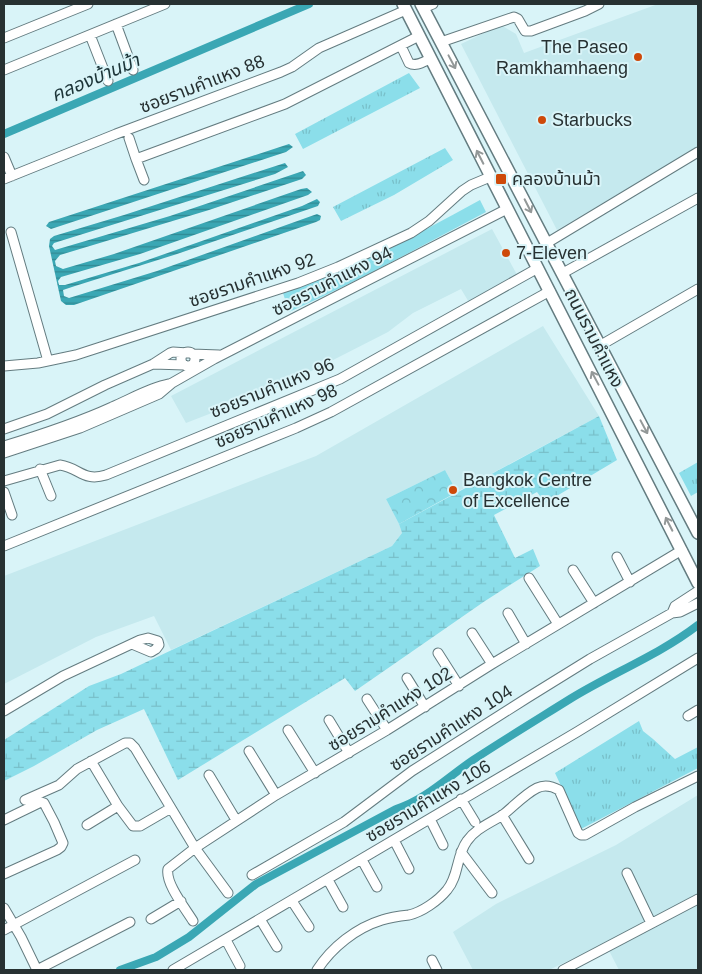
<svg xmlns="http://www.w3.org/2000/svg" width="702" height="974" font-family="Helvetica,'Noto Sans Thai',sans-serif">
<defs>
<pattern id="grass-tufts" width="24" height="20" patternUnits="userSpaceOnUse" patternTransform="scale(1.25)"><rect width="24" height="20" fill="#8bdeea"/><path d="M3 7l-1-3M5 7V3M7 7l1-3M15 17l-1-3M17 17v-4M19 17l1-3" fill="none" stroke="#78bfc9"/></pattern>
<pattern id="forest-crowns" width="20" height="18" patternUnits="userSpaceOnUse" patternTransform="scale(1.25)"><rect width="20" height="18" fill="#8bdeea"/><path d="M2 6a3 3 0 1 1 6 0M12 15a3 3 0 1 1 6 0" fill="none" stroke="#78bfc9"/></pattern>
<pattern id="wetland-marsh" width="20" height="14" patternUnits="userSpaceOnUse" patternTransform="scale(1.25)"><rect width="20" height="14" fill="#8bdeea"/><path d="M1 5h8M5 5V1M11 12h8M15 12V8" fill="none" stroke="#78bfc9"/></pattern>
<pattern id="water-rules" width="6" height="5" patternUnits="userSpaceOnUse" patternTransform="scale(1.25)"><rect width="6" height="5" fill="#3aa7b4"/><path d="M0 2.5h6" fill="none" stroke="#318993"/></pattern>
</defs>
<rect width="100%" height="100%" fill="#d9f4f8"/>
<!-- built -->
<path fill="#c5e9ee" d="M658,4H698V147L557,230L461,44L501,25L516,34L524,53Z
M492,229L521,282L473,309L461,289L413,313L388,332L286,384L186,423L171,396Z
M543,326L599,416L457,492L445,470L386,499L399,524L402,533L392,546L171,650L154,616L96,637L4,684V576L316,456Z
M698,795V970H619L605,943L549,970H473L453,932L496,904L616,845Z"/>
<!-- grass -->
<path fill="url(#grass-tufts)" d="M409,73L420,88L303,149L295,134Z
M445,148L453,160L394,195L341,221L333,207Z
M698,462V492L691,496L679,473Z
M639,721L643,731L653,739L675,759L698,747V768L581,829L555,773Z"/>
<!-- forest -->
<path fill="url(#forest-crowns)" d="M445,470L457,492L399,524L386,499Z"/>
<!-- wetland -->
<path fill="url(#wetland-marsh)" d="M599,416L617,460L545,503L537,492L494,515L515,558L533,549L540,566L485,601L355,691L345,678L178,780L144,709L97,730L34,766L4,781V740L89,686L121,674L392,546L402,533L399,524Z"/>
<!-- garden -->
<path fill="#8bdeea" d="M480,200L486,212C421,246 357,282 289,312L283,293C352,270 416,235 480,200Z"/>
<!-- water -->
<path fill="url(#water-rules)" d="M289,144L293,147L286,152L51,229L46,226L49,222Z
M285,163L288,167L275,174L54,243L52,246L55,250L170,216L303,171L306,175L302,179L209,210L60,255L55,261L56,266L63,269L114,254L301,189L307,188L312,192L308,195L140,254L61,277L58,281L59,285H65L139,263L302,206L317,199L320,202L318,206L177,254L75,286L63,290L64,296L69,298L157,271L317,214L321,216L320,220L316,222L74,305H66L61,301L49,246L50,239L54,236L124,215Z"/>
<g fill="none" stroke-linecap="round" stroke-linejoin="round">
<!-- canal -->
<path stroke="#3aa7b4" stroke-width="8" d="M4,134L309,4
M120,970L156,957L189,937L256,884L396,809C425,800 448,777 473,760C505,739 538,719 570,699C612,673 659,655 698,625"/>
<defs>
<path id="minor" d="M423,8L433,4
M116,24L133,70
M90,35L108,81
M4,38L88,4
M441,42L514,17L518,19L525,31H531L585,11L599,4
M401,46L409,63C416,67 423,62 430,59
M4,70L165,4
M129,138L136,159
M4,157L12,176
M4,179L116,134L281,72L292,67L319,48L406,10
M144,180L136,159L285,104L419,36
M11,232L48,361
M547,243L698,152
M563,273L698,198
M601,345L698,289
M181 359a7 7 0 1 1 14 0a7 7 0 1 1-14 0Z
M192,354L219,355
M153,364L185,365
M4,366L38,363L76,355L298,283L338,267L411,233L429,221L462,191L471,185L490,177
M4,429L47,414L105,385L153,364L170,353L173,352L188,353
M4,446C40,435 77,423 112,407C131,399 149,388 169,384
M4,453L80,428L159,394L172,383L214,359L507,209
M40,469L51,496
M4,481L60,465C80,468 83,482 106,475L340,379L538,268
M4,492L12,515
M4,546L296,428L331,412L550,291
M617,557L630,582
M573,570L594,603
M529,578L558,624
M508,613L526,644
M672,613L675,606L698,591
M472,633L492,664
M438,653L459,686
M407,678L425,707
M367,699L387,730
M4,711L63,676L140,640L148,638L158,641L159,645L156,649L151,652L132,644
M688,716L698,710
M329,720L349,753
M288,730L315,773
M249,751L276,795
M91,761L118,806L133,826H140L171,808
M209,775L236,820
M461,799L475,822
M25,800L59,785L77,769L125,743H130L135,748L195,848L228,893
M502,815L529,859
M430,819L443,845
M4,820L41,802L44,803L54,822L63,843L61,847L57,850L4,874
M87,825L118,806
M394,840L409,869
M461,852L492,893
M362,860L377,887
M627,873L651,923
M252,875L344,822L412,771L527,698L590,659L672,613L680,612L698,603
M328,880L343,907
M292,901L309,927
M4,908L21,937L37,970L130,922
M151,919L181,901
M260,919L277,947
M193,921C185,908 165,883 168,869L195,848L276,795L387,730L492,664L682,550
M4,930L135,860
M226,940L240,966
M432,960L437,970
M173,970L577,732L698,658
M317,970C332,947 356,928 382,920C391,917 400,916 409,915C422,912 438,901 447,890C459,876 456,856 467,841C476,828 491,823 504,814C514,806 525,794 537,788C545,784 552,786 559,790L578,833L581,835H585L635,807L698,776
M563,970L698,899"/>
<path id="major" d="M403,4L698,583
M421,4L698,533"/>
</defs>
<!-- minor casing -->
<use href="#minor" stroke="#647c80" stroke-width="11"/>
<!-- major casing -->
<use href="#major" stroke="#647c80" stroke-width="14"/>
<!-- minor -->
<use href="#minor" stroke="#fff" stroke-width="9"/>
<!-- major -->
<use href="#major" stroke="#fff" stroke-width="11"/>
</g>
<!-- one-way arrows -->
<defs><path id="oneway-shaft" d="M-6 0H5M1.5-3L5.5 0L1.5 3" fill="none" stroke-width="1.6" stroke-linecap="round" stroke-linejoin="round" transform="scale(1.25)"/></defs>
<g stroke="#939898">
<use href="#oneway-shaft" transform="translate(452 62) rotate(62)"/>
<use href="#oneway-shaft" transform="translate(480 157) rotate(-117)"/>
<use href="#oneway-shaft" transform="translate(528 206) rotate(63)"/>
<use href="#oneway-shaft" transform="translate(595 378) rotate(-118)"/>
<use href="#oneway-shaft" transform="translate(644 427) rotate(62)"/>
<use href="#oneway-shaft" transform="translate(669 524) rotate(-117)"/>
</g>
<!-- markers -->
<g fill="#ce4909" stroke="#d9f4f8" stroke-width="2">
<circle cx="638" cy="57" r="5"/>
<circle cx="542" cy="120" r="5"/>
<rect x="495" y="173" width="12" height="12" rx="2.5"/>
<circle cx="506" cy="253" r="5"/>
<circle cx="453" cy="490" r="5"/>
</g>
<g text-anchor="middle" stroke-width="4" stroke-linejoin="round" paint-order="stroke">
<!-- poi labels -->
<g font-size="18" fill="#273132" stroke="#d9f4f8" text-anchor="start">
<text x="628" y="53" text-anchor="end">The Paseo<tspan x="628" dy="21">Ramkhamhaeng</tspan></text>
<text x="552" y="126">Starbucks</text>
<text x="512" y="185">คลองบ้านม้า</text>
<text x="516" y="259">7-Eleven</text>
<text x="463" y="486">Bangkok Centre<tspan x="463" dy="21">of Excellence</tspan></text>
</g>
<!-- street labels -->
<g font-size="18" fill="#273132" stroke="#d9f4f8">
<text transform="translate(202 84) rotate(-21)" y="6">ซอยรามคำแหง 88</text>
<text transform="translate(252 280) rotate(-19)" y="6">ซอยรามคําแหง 92</text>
<text transform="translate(332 281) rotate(-27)" y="6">ซอยรามคําแหง 94</text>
<text transform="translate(594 338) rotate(63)" y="6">ถนนรามคำแหง</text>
<text transform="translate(272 388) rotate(-22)" y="6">ซอยรามคําแหง 96</text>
<text transform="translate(276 416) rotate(-24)" y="6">ซอยรามคําแหง 98</text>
<text transform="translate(390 709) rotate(-32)" y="6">ซอยรามคําแหง 102</text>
<text transform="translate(451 728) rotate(-33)" y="6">ซอยรามคําแหง 104</text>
<text transform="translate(428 801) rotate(-31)" y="6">ซอยรามคําแหง 106</text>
</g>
<!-- water labels -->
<g font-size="19" font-style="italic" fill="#1c3438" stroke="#d9f4f8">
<text transform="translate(95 77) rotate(-23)" y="7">คลองบ้านม้า</text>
</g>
</g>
<!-- border -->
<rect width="702" height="974" fill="none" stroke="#273132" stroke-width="10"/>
</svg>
